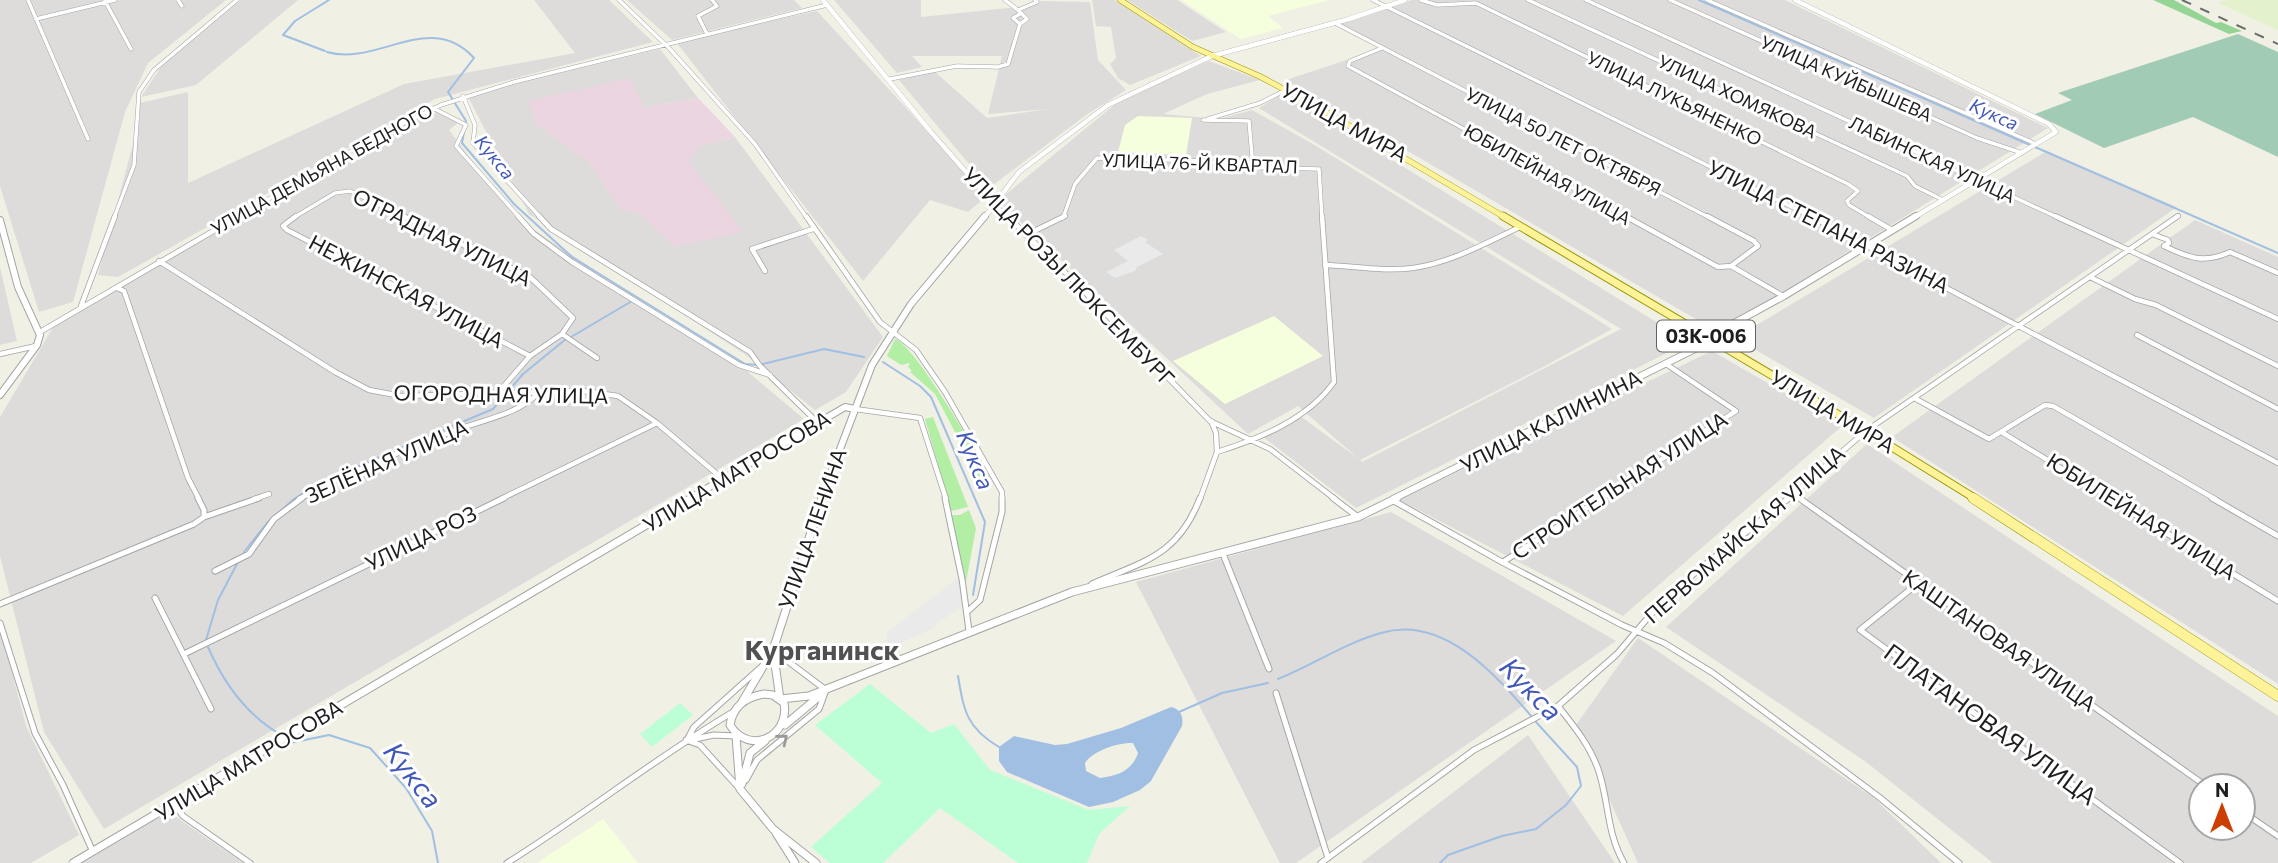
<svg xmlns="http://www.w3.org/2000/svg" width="2278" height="863" font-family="Commissioner,sans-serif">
<rect width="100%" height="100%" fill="#f0f0e4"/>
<!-- residential -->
<path fill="#dddcdb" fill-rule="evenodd" d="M0,0H226L148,63L125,112L73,302L39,312L0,186Z
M241,0H298L196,85L141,97L161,67Z
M534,0H609L653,42L435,99L118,277L98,275L140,118V103L188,92V183L404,84L575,53Z
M627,0H794L802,8L672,40Z
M834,0H921V17L1019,7L1039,1L1090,2L1098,60L1126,90L1086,115L989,188L899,80L934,71L987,118L1048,109L988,114L1002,56H912L922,67L897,73Z
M1092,0H1114L1201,56L1130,85L1118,78L1110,64L1116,58L1111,27L1096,26Z
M1127,0H1177L1226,32L1192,41Z
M1412,0H1785L2048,128L1718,332L1286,80L1383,48L1340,24Z
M817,11L987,196L968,212L930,200L863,281L676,42Z
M660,49L698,98L645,107L529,101L537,125L589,162L621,210L639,213L675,247L686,159L697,147L735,137L883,337L846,392L815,410L746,355L529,214L467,95Z
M1209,61L1260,80L1207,94L1163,114L1219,119L1252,110L1313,144L1612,329L1543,367L1360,460L1362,462L1621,329L1259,108L1283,93L1689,342L1356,508L1263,437L1300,416L1359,459L1298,406L1248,434L998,201L1119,101Z
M432,110L459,122L449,130L516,218L742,367L804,419L104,829L44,732L0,556V417L55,324Z
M2047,151L2177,207L1874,418L1735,338Z
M2195,220L2278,257V684L1892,437Z
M0,267L17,341L0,345Z
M1712,351L1842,426L1623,616L1399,500Z
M1867,444L2278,716V863H1993L1866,762L1666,627ZM2201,786H2243V828H2201Z
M1391,512L1616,641L1296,863H1280L1136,582Z
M0,627L26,726L79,835L31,863H0Z
M1638,638L1874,798L1941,863H1638L1576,725Z
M1528,735L1615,863H1361Z
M169,812L243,863H76Z"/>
<!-- industrial -->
<path fill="#ead5e0" d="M629,78L645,107L698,98L735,137L697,147L693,157L687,159L743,232L675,247L639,213L621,210L589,162L537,125L528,101Z"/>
<!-- education -->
<path fill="#f5ffde" d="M1181,0H1329L1268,16L1283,28L1241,39Z
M1138,116L1192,118L1186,155L1118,152L1125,125Z
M1274,316L1323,356L1225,404L1173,361Z
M603,819L638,863H537Z"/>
<!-- farmland -->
<path fill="#e3f1cd" d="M2227,0H2278V30L2218,3Z"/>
<!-- grass -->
<path fill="#b2efa5" d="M895,339C915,345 977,453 989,477L974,479L958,440L961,439L959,434H956L935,394L910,372L912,371L908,367L910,363L901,365L887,356Z
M933,417L968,507L951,511L925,419Z
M969,510L976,528L966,582L951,515H960Z"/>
<!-- forest -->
<path fill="#94d495" d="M2153,0H2174L2216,23L2221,22L2242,31L2229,34Z"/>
<!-- cemetery -->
<path fill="#a2cbb5" d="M2238,34L2278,52V157L2193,117L2104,148L2035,114L2072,100L2058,93Z"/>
<!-- park -->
<path fill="#bcffd6" d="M870,684L931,733L954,724L990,770L1089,810L1130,806L1099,834L1087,863H1018L940,808L883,863H830L811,847L882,783L815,725Z
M680,703L693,715L652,747L640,734Z"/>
<!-- parking -->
<path fill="#eaeaea" d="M1141,236L1148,240L1145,242L1163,254L1137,267L1135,271L1115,278L1106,272L1128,261L1114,250Z
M959,577L962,607L935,624L936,627L889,648L886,633Z"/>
<!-- water -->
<path fill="#a0bfe2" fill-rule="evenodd" d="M1171,707C1180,709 1184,716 1182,726L1151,781L1140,790L1113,802L1089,807L1007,772L999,761V747L1014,736L1055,745L1067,744L1121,728ZM1133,743L1138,753C1132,771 1117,776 1100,778L1086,771L1085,763C1092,751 1119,742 1133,743Z"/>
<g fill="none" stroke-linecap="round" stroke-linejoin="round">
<!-- stream -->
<path stroke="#a0bfe2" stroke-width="2" d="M1699,0L2030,145
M325,51L283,35L295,21L329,0
M327,52C377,67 430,9 474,58L448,92L466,121L462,143L514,204L572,257L745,364L759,365L824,349L864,357
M2035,147L2278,253
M571,337L632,301
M883,362L920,386L931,397L985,522L973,595
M244,552L267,523L294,499L323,481L493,409L523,374L566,339
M206,640L218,600L238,562
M208,647C224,684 247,716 283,736
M958,676C964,712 967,728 999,747
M1278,679C1313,665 1345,643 1381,633C1443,614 1496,675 1532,717
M1179,712L1222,693L1268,683
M290,743L329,735L370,748L406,788L432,831L438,863
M1440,863L1448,855L1502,836L1536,829L1566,805L1581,786L1577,767L1536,722"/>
<defs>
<path id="minor-far2" d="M28,0L88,139
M178,0L182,6
M619,0L669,48L755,144L807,218
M1005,0L1018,10
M1373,0L1814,218
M1421,0L1437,5L1476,3L1848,184L1858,191L1847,201L1849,205L1871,218
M1528,0L1907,176L1915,186L1941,199
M1586,0L2059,218
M1670,0L1977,138L2022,153
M1707,0L2036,144
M105,1L131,49
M1020,14L1013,18L1020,24
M36,19L115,0
M1335,23L1710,218
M707,34L698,16L717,6L712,0
M1382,48L1350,61L1348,66L1628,218
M890,79L957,66L998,67L1008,64L1020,24L1027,19L1018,10L1037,2L1035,0
M463,96L475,125L473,143L541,218
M433,108L466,125L456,146L520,218
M1208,119L1260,103L1286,90
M1203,120L1249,121L1253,167
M995,205L1009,218
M114,218L134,165L139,92L154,70L237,0
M236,218L370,140L441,105L514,82L827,5
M293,218L335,193L350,191L407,218
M1063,218L1075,184L1097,158L1204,161L1235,167L1319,169L1322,218
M2175,218L2178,216"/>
<path id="minor-far1" d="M296,216L283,226L287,230L530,356
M403,216L530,277L573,318L562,334L530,356
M518,216L534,234L572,262L739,365L770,375
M539,216L551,229L750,352L760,366L818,423
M806,216L880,322L916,350L945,392L1002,492V499
M1007,216L1077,284L1210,421L1270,449L1335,499
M1625,216L1718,267L1731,266L1783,296
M1707,216L1754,241L1758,246L1731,266
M1810,216L2278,463
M1868,216L1892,230
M2055,216L2278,319
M2152,234L2168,240L2169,243L2164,246C2189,258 2204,264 2230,252L2278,273
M1026,235L1065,216
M159,261L335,372L369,390L401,396L583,391L618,396L657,423L724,480
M1325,265C1354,266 1384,272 1413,268C1450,263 1486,243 1520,227
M765,271L752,249L813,229
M2090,277L2135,299L2156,305L2278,366
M117,288L124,291L188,478L199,499
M81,306L115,216
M40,332L239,216
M562,334L597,358
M2137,335L2278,409
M0,354L36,346
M496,395L530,356
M1916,399L1989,439L2045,405L2053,406L2215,499
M855,409L920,418L946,499
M1211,421L1216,433L1217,452
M2003,433L2112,499
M1794,494L1802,499
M254,499L269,494
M299,499C347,473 400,452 451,432C477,421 519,415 538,393
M501,499L657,423
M1200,499L1217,452C1259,439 1308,419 1334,382L1322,216
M1600,499L1736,411L1666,364
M1787,499L1866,431L2178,216"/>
<path id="minor" d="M198,498L204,510V517
M945,498L962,579L969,631
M1333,498L1358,517
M1799,498L2206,786
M2109,498L2278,601
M2212,498L2278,536
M1394,501L1502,562L1622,625L1664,643L1713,673L1879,797L1959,863
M1223,554L1269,669
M1503,562L1602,498
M215,571L249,554L274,519L302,498
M1092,584C1144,561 1178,556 1200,498
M1917,584L1860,630L2180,863
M155,598L211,709
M0,604L194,524L204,517L259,498
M967,612L980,600L1002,512V498
M0,623L35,733L63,785L93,852
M184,654L504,498
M1276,693L1328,858
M1558,706C1574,726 1591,747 1599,772C1609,803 1607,834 1624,863
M686,740L700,745L739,788
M687,740L694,727L760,668
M690,740L714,735L736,736
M746,780L757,760L819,709L826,690L773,650
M175,805L183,816L250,863
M2243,812L2278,836
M507,863C584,815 655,758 733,712
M1321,863L1474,750L1558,706L1617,654L1651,614L1686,580L1789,498"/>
<path id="tertiary-far2" d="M823,0L930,131L995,205
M1795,0L2049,124L2056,132L1913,218
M984,218L1019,172L1108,105L1212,56L1349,19L1405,0"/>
<path id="tertiary-far1" d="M0,220L18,287L40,335L37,345L0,395
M689,499L845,407L855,409
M821,499L872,365L911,304L985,216
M1393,499L1703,345L1716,333L1784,296L1916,216"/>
<path id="tertiary" d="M773,650L780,699L809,696L1072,592L1358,517L1397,498
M764,694L773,695L784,703C790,737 749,756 730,725C733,706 746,697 764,694Z
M742,702L773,650L822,498
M785,725L822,694
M736,736L740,789L773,829L816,863
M742,784L750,753L765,741
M776,833L795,863
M73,863L692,498"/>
<path id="primary-far2" d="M1120,0L1193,47L1259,76L1321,109L1506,218"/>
<path id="primary-far1" d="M1503,216L1866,431L1976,499"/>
<path id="primary" d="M1973,498L2278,696"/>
</defs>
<!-- minor-far2 casing -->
<use href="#minor-far2" stroke="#a5a5a5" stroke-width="4.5"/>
<!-- minor-far1 casing -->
<use href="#minor-far1" stroke="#a5a5a5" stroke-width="6"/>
<!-- minor casing -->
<use href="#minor" stroke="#a5a5a5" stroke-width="7"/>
<!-- tertiary-far2 casing -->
<use href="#tertiary-far2" stroke="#a5a5a5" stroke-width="5"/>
<!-- tertiary-far1 casing -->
<use href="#tertiary-far1" stroke="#a5a5a5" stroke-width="8"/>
<!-- tertiary casing -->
<use href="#tertiary" stroke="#a5a5a5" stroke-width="9"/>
<!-- primary-far2 casing -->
<use href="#primary-far2" stroke="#999600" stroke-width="6"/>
<!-- primary-far1 casing -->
<use href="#primary-far1" stroke="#999600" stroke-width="9"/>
<!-- primary casing -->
<use href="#primary" stroke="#999600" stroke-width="11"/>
<!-- minor-far2 -->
<use href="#minor-far2" stroke="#fff" stroke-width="3.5"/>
<!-- minor-far1 -->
<use href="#minor-far1" stroke="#fff" stroke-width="4.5"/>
<!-- minor -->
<use href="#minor" stroke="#fff" stroke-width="5"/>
<!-- tertiary-far2 -->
<use href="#tertiary-far2" stroke="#fff" stroke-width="4.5"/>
<!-- tertiary-far1 -->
<use href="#tertiary-far1" stroke="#fff" stroke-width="6"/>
<!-- tertiary -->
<use href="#tertiary" stroke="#fff" stroke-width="7"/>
<!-- primary-far2 -->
<use href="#primary-far2" stroke="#fff39a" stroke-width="5"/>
<!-- primary-far1 -->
<use href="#primary-far1" stroke="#fff39a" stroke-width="7"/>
<!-- primary -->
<use href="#primary" stroke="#fff39a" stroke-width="10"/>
<!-- rail -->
<path stroke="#6c6c6c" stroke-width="2" stroke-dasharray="10 10" stroke-linecap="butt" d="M2182,0L2278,44"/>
</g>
<!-- one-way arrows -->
<defs><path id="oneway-chevron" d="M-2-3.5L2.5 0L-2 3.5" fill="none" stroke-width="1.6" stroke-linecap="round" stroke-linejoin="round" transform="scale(1.75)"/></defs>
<use stroke="#9a9a9a" href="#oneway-chevron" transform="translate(783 739) rotate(-39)"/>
<g text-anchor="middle" stroke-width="6" stroke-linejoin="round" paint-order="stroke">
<!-- far-street labels -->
<g font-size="18" fill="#1e1e1e" stroke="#fff">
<text transform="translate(1846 79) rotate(24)" y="6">УЛИЦА КУЙБЫШЕВА</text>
<text transform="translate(1737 97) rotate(25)" y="6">УЛИЦА ХОМЯКОВА</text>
<text transform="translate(1674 99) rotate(26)" y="6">УЛИЦА ЛУКЬЯНЕНКО</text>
<text transform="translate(1563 142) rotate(27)" y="6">УЛИЦА 50 ЛЕТ ОКТЯБРЯ</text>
<text transform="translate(1932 160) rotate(25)" y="6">ЛАБИНСКАЯ УЛИЦА</text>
<text transform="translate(1200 164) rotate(2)" y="6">УЛИЦА 76-Й КВАРТАЛ</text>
<text transform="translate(322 170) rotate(-29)" y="6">УЛИЦА ДЕМЬЯНА БЕДНОГО</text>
<text transform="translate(1547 175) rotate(29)" y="6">ЮБИЛЕЙНАЯ УЛИЦА</text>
</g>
<!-- far-water labels -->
<g font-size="19" font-style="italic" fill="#4158b8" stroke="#fff">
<text transform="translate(1994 114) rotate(24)" y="7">Кукса</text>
<text transform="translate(495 157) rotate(51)" y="7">Кукса</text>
</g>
<!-- shield labels -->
<rect fill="#fff" stroke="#626262" stroke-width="2" x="1657" y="320.5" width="98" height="31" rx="5"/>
<g font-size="19" font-weight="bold" fill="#1e1e1e">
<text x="1706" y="343">03К-006</text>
</g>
<!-- street labels -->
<g font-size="21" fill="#1e1e1e" stroke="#fff">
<text transform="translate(1344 123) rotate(29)" y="7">УЛИЦА МИРА</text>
<text transform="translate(1828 227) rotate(27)" y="7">УЛИЦА СТЕПАНА РАЗИНА</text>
<text transform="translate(442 238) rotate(26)" y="7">ОТРАДНАЯ УЛИЦА</text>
<text transform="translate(1068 277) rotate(46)" y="7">УЛИЦА РОЗЫ ЛЮКСЕМБУРГ</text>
<text transform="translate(406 292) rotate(28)" y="7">НЕЖИНСКАЯ УЛИЦА</text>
<text transform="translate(501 395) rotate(1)" y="7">ОГОРОДНАЯ УЛИЦА</text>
<text transform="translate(1832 412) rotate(31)" y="7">УЛИЦА МИРА</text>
<text transform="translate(1551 422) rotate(-27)" y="7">УЛИЦА КАЛИНИНА</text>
<text transform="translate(387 462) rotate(-24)" y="7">ЗЕЛЁНАЯ УЛИЦА</text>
<text transform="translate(737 472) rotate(-31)" y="7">УЛИЦА МАТРОСОВА</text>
<text transform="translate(1620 486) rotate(-33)" y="7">СТРОИТЕЛЬНАЯ УЛИЦА</text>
<text transform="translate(2141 517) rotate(32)" y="7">ЮБИЛЕЙНАЯ УЛИЦА</text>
<text transform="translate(813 529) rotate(-71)" y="7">УЛИЦА ЛЕНИНА</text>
<text transform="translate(1745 535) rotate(-41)" y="7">ПЕРВОМАЙСКАЯ УЛИЦА</text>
<text transform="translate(421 539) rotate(-26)" y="7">УЛИЦА РОЗ</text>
<text transform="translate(1999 641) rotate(35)" y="7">КАШТАНОВАЯ УЛИЦА</text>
<text transform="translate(249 761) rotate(-31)" y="7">УЛИЦА МАТРОСОВА</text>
</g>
<!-- water labels -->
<g font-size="23" font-style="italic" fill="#4158b8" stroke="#fff">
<text transform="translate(975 460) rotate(67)" y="8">Кукса</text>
</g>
<!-- near-street labels -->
<g font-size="24" fill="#1e1e1e" stroke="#fff">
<text transform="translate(1990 725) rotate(36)" y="8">ПЛАТАНОВАЯ УЛИЦА</text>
</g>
<!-- district labels -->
<g font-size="28" font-weight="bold" fill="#515151" stroke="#fff">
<text x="822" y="660">Курганинск</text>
</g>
<!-- near-water labels -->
<g font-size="28" font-style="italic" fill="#4158b8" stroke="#fff">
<text transform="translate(1531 689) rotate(46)" y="10">Кукса</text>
<text transform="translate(413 775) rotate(52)" y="10">Кукса</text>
</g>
</g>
<!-- north arrow -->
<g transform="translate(2222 807)"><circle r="33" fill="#ffffff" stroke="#a5a5a5" stroke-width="2"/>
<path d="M0-5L12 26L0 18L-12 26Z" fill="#cd3f00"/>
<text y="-10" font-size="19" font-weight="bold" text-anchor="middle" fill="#1e1e1e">N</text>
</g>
</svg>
